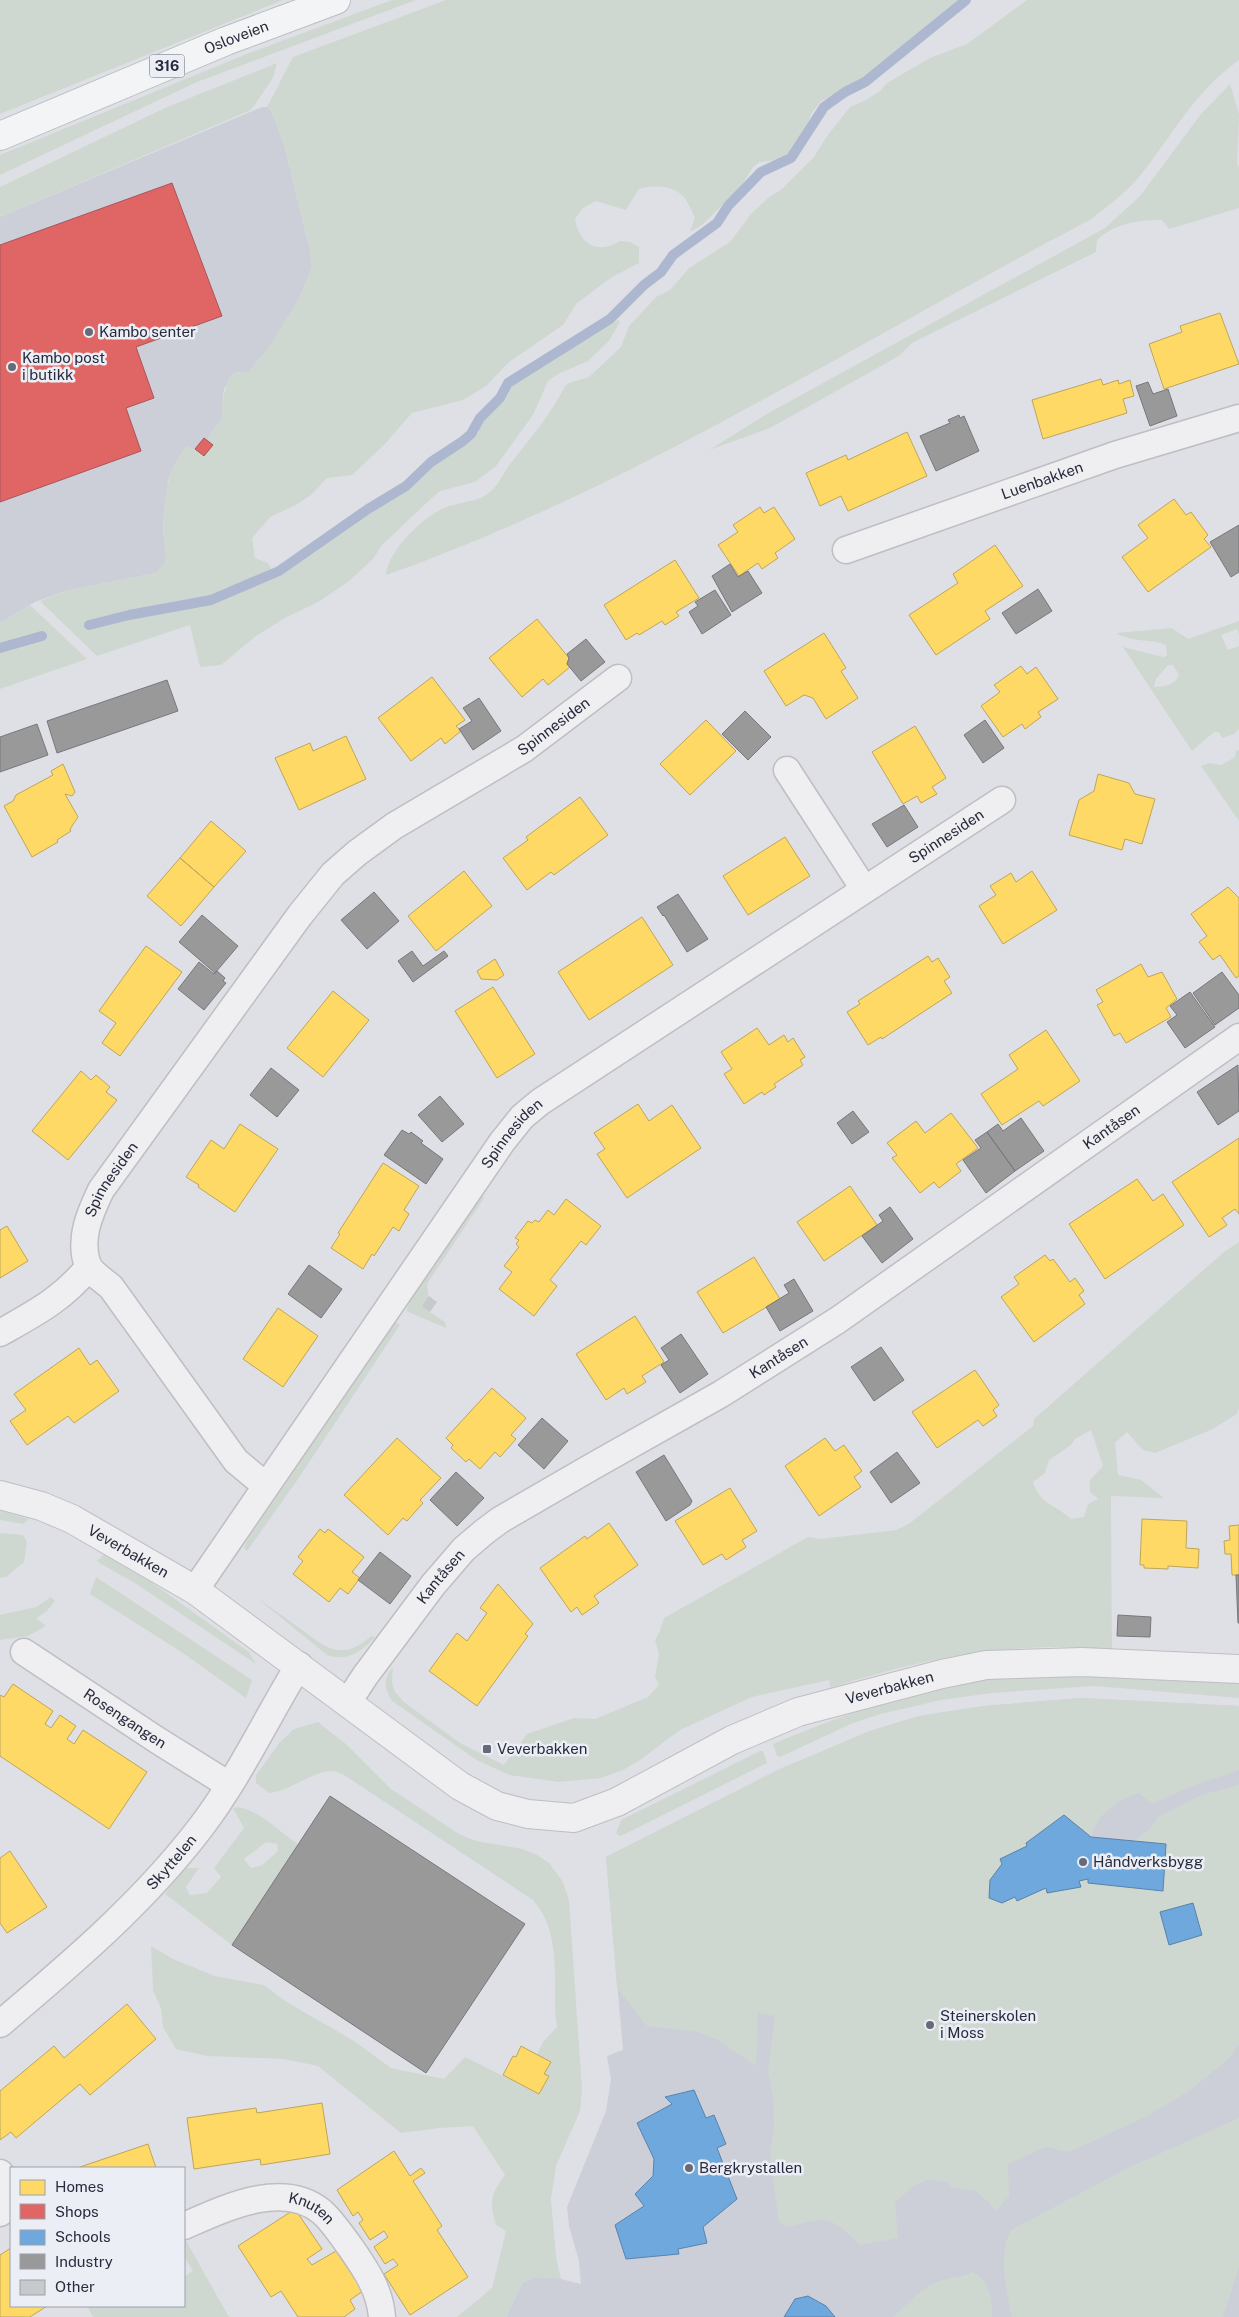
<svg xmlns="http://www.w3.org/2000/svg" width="1239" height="2317" font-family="'Public Sans',sans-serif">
<rect width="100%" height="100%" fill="#dfe0e5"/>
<!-- built -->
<path fill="#cdcfd8" d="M262,107H267L271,111L284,144L310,251L312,267L299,299L271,345L248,373L237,372L224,389L222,402V418L208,438L213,445L204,456L186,446L174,466L168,481L163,527L166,560L163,566L156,573L65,591L35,602L0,623V217Z
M1081,1698L1239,1706V2317H506L522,2283L535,2277L557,2278L581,2284L579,2261L569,2226L567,2207L606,2111L611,2079L607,2056L623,2050L606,1857L780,1769L870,1731L919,1716L984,1706Z"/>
<!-- green -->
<path fill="#ced8d0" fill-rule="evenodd" d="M0,0H283L0,114Z
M392,0H416L197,82L0,175V155L249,53Z
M446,0H958L852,87L821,101L811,114L802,139L790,154L777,160L760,162L753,167L741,187L702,225L690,232L695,217C691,210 687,200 682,195C671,185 651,185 639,189L626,210L596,201L583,208L575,219C579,244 598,255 620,241L630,242L639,247V263L612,277L577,303L563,325L509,362L486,386L463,400L412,413L384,445L352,475L327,478L311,495L296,505L270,517L252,538L255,558L268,563L272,570L279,575L317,551L322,545L388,501L409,489L429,469L479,432C479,417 494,411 503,402C507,398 510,390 513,385L618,320L620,322L609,341L588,361L558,374L548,381L533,415L496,466L475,482L440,491L435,495L382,545L373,559L348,582L318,602L285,618L256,636L221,665L200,667L190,625L97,656L40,601L65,591L156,573L166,560C161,520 161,479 186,446L197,450L212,445L208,438L222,418V402L229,376L237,372L248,373L271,344L299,299L312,267L310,251L284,144L271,111L267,107L293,57Z
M1027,0H1239V60C1192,94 1174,134 1139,177C1125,193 1107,207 1090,220C856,342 635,487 386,575C387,552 423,517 444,508C458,502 479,502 490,492C498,485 502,476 508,467C529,439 549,418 565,386L569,383L589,377L621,347L629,326L656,297L670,290L689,268L730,242L751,214L768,198L782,189L814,157L827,136L850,107L866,100L880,91L887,83L930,58L967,44Z
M277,63L273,78L251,110L0,217V187L167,107Z
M1230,84L1239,114L1237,165L1239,166V208L1169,229L1162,220C1137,220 1116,223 1097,240L1096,252L912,343L899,356L770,428L709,450L765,415L1105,228L1140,196L1201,114Z
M30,605L87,659L0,689V623Z
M1239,621V634L1237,629L1221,635L1228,650L1239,646V729L1234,734L1222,738L1219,732H1214L1192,751L1123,647L1163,657L1167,656L1166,645C1149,638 1132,643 1116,633L1172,628L1188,639ZM1168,665H1173L1179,675C1174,686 1165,686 1154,687L1156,679Z
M1239,750V821L1201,766L1209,763L1221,765L1235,757L1236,751Z
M480,1195L484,1198L427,1284L430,1312L445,1322L446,1328L406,1311L411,1300Z
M1239,1242V1408L1237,1414L1213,1429L1155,1453L1143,1450L1127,1432L1115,1443L1118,1475L1141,1480L1164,1498L1111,1496L1112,1650C1094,1649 1076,1647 1058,1647C981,1647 903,1664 830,1688L829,1680L752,1697L680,1730L640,1760L623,1770L601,1778L559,1782L509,1775L475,1759L392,1701C384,1688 383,1679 393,1667L392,1683L395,1692L404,1702L460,1743L504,1765L527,1734L574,1718L595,1719L648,1697L659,1685L655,1677L659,1654L655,1640L660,1631L664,1618L808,1537L820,1539L896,1530L910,1523L1033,1426L1034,1419L1224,1252ZM1091,1430L1103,1466L1090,1480V1492L1098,1499L1088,1504L1084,1517L1071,1519C1054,1503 1041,1506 1033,1482L1045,1473L1049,1460L1071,1445L1075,1439Z
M395,1322L400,1325L296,1482L247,1551L244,1548L246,1542Z
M0,1510L29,1519L23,1524L0,1520Z
M0,1533L23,1535L27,1542L24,1562L6,1577L0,1578Z
M104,1554L151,1582L249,1652L256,1664L135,1583L101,1564L97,1561Z
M96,1577L252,1680L246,1698L180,1651L90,1594Z
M51,1597L55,1601L46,1612L36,1618L46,1626L28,1636L0,1640V1615L36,1607Z
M257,1598C271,1607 284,1617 298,1627C325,1647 341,1663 371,1636L375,1637C362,1652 346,1662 327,1655Z
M1088,1675L1239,1683V1698L1094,1686L992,1693L941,1700L881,1714L853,1723L780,1757L777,1756L773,1744C841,1715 911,1691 985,1680C1018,1676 1054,1676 1088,1675Z
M1081,1698L1239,1706V1770L1194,1785L1152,1804L1139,1793C1117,1799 1097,1814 1091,1837L1064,1815L1026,1843L1027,1846L1000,1859L1002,1864L990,1880L989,1898L1015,1897L1018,1901L1046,1888L1047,1893L1081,1886L1079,1881L1088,1879V1883L1163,1891L1166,1844L1134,1841L1150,1829L1158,1817L1201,1795L1239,1785V2045L1227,2060L1189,2091L1143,2118L1069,2152L1046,2147L1008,2164L1009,2196L995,2211L989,2202L975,2191L953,2188L947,2182L929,2179L913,2186L895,2203L898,2238L860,2245C829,2215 828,2216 788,2227L779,2222L770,2157L774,2127L773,2095L768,2072L775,2016L758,2013L756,2066L718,2040L698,2032L647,2026L617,1988L606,1857L780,1769L870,1731L919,1716L984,1706ZM1193,1903L1202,1935L1170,1945L1160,1912Z
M318,1722L347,1745L391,1789L459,1834L476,1841L523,1849L537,1855L549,1863L563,1882L569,1900L582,2089L580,2111L556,2166L551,2199L556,2257L561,2279L535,2277L522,2283L506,2317H457L492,2288L506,2231L496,2225C489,2201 490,2196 505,2175L473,2126L440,2128L401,2133L318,2066L284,2059L207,2056L176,2049L163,2027L161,2008L153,1991L151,1946L173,1959L215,1976L264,1985L285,2001L354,2041L391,2068L444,2079L465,2057L539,2094L548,2076L544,2074L551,2062L537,2055L543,2042L557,2027C551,1985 564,1935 533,1900L344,1775C341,1774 336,1771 333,1771C312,1771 291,1791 269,1793L256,1783V1775L280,1742L294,1729Z
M760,1751H763L767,1763L623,1835L619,1836L616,1833L621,1820Z
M238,1807C261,1811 279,1832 298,1844L232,1945L165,1894L183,1868H199L186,1887L190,1895L207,1893L221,1877L214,1868L244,1828L233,1808ZM266,1842L277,1844L278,1851L262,1865L251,1868L244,1859Z
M1239,2118V2267L1223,2317H1012C1006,2291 998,2255 1011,2230L1128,2168Z
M184,2237L229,2317H93L87,2306H184V2277L193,2271L184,2256Z
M973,2272C990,2282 992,2298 992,2317H893C907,2305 922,2287 940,2281C952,2277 960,2278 973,2272Z"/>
<!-- homes -->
<path fill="#ffd966" stroke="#bea55a" d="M1220,313L1239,364L1164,389L1149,344L1182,332L1180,326Z
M1101,379L1103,385L1118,380L1119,384L1130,380L1134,396L1123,399L1127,413L1043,439L1032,400Z
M907,432L927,476L848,511L841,496L820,506L806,473L846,455L848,460Z
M1174,499L1186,515L1191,512L1208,535L1204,539L1211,547L1148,592L1122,557L1148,538L1138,525Z
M760,507L764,513L774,507L795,539L775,553L778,558L762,569L758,563L739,576L718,545L738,532L733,525Z
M995,545L1023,586L985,611L990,619L936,655L909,615L958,583L953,574Z
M675,560L699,598L676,612L679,616L665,625L662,621L639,635L637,633L626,640L604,605Z
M537,619L569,658L567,664L570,667L548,685L543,679L522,697L489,658Z
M824,633L846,668L841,671L858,698L826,719L813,698L804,695L786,706L764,671Z
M1021,666L1027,674L1036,667L1058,699L1038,712L1041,717L1025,729L1022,724L1003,737L981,706L1000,692L994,685Z
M432,677L465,720L456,726L461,731L445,744L441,738L411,761L378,718Z
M706,720L736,751L690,795L660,764Z
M915,726L946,778L932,787L937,794L921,803L917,796L903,804L872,752Z
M346,736L366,779L299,810L275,758L310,743L313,751Z
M63,764L75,792L72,796L65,794L78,817L70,829L71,831L57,840L58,842L32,857L4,806L13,801L16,795L53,775L51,771Z
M1098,774L1129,783L1135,794L1155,799L1142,844L1125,839L1122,850L1069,835L1079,800L1094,791Z
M580,797L608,835L554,875L551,872L527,890L503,858L528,840L526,837Z
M211,821L246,851L214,887L180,858Z
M785,837L810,876L748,915L723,876Z
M180,858L214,887L181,926L147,896Z
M464,871L492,906L436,951L408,916Z
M1032,871L1057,910L1003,944L979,906L996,895L990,886L1011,873L1016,882Z
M1228,887L1239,898V976L1236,978L1220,955L1213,960L1199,942L1207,936L1191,914Z
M642,917L673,965L589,1020L558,972Z
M146,946L182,972L120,1056L102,1043L116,1023L99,1011Z
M928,956L932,962L938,958L950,977L944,981L952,993L882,1039L881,1037L868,1045L847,1012L860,1004L858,1001Z
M495,959L504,975L497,980L481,979L477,971Z
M1141,964L1148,977L1162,972L1177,999L1166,1008L1171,1017L1126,1043L1120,1033L1114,1036L1097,1005L1103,1002L1096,990Z
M493,987L535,1054L497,1078L455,1011Z
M333,991L369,1020L323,1077L287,1048Z
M757,1028L769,1045L784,1035L788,1042L793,1038L805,1057L800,1060L803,1065L774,1084L776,1087L764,1095L762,1092L744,1104L724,1074L732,1069L721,1052Z
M1046,1030L1080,1081L1043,1106L1039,1101L1002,1125L981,1094L1018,1069L1009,1055Z
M81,1071L91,1080L96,1075L110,1087L106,1092L117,1100L68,1160L32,1131Z
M638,1104L649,1121L672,1105L701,1148L627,1198L597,1154L605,1149L594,1133Z
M951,1113L978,1148L956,1164L961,1171L939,1188L934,1182L920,1193L892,1158L897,1155L887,1143L916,1121L925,1133Z
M240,1124L278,1149L235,1212L198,1187L199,1185L186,1177L211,1140L224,1149Z
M1239,1138V1214L1235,1209L1222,1218L1227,1225L1209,1237L1172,1182Z
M383,1163L419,1186L404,1210L409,1214L399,1231L393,1227L374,1256L372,1254L363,1269L331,1248L340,1234L338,1233Z
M1137,1179L1153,1201L1163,1194L1184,1225L1105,1279L1069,1224Z
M850,1186L877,1225L824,1261L797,1222Z
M566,1199L601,1226L586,1245L581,1241L550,1280L557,1286L534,1316L499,1289L512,1272L504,1266L519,1247L516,1244L519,1240L515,1238L528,1221L532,1223L535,1220L539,1222L548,1210L554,1215Z
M7,1226L28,1261L0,1278V1230Z
M1045,1255L1050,1261L1053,1259L1070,1282L1075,1278L1084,1291L1079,1295L1085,1304L1034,1342L1001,1297L1019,1284L1014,1277Z
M754,1257L780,1299L723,1333L697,1292Z
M278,1308L318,1336L283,1387L243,1359Z
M635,1316L664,1362L642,1376L646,1382L627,1394L624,1388L606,1400L576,1354Z
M79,1348L90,1365L97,1360L119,1391L74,1423L68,1416L27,1445L10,1421L26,1410L14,1394Z
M975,1370L999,1405L993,1410L997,1416L983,1426L978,1420L937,1448L912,1412Z
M492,1388L526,1418L511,1435L516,1439L500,1457L495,1452L480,1469L469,1459L466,1462L451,1448L453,1445L446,1438Z
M397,1438L441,1478L420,1500L423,1503L407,1521L403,1518L388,1535L344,1495Z
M825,1438L835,1451L844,1445L862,1471L854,1477L861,1487L819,1516L785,1466Z
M730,1488L757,1531L742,1540L746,1547L726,1560L722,1554L703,1565L675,1521Z
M1142,1519L1187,1521L1186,1548L1199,1549L1198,1568L1168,1566V1569L1144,1568V1565H1140Z
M609,1523L638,1565L594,1596L599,1603L582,1615L577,1607L571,1612L540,1568L585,1536L587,1539Z
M1239,1525V1575H1232L1231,1554H1225L1224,1541L1230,1540L1229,1526Z
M320,1529L325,1533L328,1529L364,1557L352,1572L360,1578L348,1594L340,1588L329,1602L293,1574L303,1561L298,1557Z
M498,1584L533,1624L525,1634L528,1636L477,1706L429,1671L457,1633L467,1641L487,1613L480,1608Z
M13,1684L53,1711L45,1724L51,1728L60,1715L76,1726L67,1739L74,1744L83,1730L147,1772L109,1829L0,1756V1695L4,1697Z
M10,1851L47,1907L7,1933L0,1923V1858Z
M127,2004L156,2039L90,2095L80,2084L16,2138L11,2132L0,2140V2091L54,2046L64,2058Z
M521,2046L551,2062L544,2074L549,2076L539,2094L503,2075L513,2056L516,2057Z
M322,2103L330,2154L261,2165L260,2159L194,2169L187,2118L256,2108L257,2113Z
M148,2144L156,2168H77Z
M394,2151L410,2176L421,2168L425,2173L413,2181L442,2226L437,2230L468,2277L410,2315L384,2274L398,2265L393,2259L385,2264L374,2247L388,2237L384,2231L370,2240L359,2223L363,2220L358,2212L353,2216L337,2190Z
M295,2209L322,2249L307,2259L312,2265L336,2251L363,2291L350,2300L355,2309L344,2317H298L281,2291L271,2297L238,2246Z
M11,2248V2306H47L30,2317H0V2255Z"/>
<!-- shops -->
<path fill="#e06666" stroke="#a8545a" d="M172,183L222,316L136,347L154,398L126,408L141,451L0,502V245Z
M204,438L213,445L204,456L195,449Z"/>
<!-- schools -->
<path fill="#6fa8dc" stroke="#5982ac" d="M1064,1815L1091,1837L1166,1844L1163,1891L1088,1883V1879L1079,1881L1081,1887L1047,1893L1046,1888L1017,1901L1015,1897L1002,1903L989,1898L990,1880L1002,1864L1000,1859L1027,1846L1026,1843Z
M1193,1903L1202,1935L1169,1945L1160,1912Z
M694,2090L706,2118L714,2115L726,2144L717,2148L737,2199L703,2227L707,2243L678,2249L679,2254L626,2259L615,2225L644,2206L635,2194L653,2176L654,2159L637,2123L672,2104L665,2097Z
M808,2296L826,2306L835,2317H784L795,2299Z"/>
<!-- industry -->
<path fill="#999" stroke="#77787d" d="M1148,382L1153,394L1168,389L1177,416L1150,426L1136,386Z
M959,415L960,418L964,416L979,451L936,471L920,436L950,423L948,420Z
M1239,525V572L1231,577L1210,542Z
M730,564L738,577L748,571L762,593L732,612L712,576Z
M1038,589L1052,611L1016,634L1002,613Z
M715,590L731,615L702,634L689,612L698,606L695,602Z
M586,639L605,662L581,681L567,664L569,658L567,654Z
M167,680L178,711L57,753L47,721Z
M479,698L501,731L473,750L459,729L472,721L463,708Z
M745,711L771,737L748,760L722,734Z
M985,720L1004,748L983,763L964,735Z
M37,724L48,755L0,772V737Z
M904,805L918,827L887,847L872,824Z
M374,892L399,921L367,949L341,920Z
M678,894L708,939L687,952L664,915L663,916L657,907Z
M202,915L238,946L215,973L179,942Z
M412,951L423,966L444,951L448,956L413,982L398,961Z
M199,962L214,974L217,971L225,978L223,981L226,983L204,1010L178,989Z
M1222,972L1239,995V1008L1215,1025L1193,993Z
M1190,992L1215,1027L1185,1048L1167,1022L1177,1015L1170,1006Z
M1238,1065L1239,1111L1218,1125L1197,1092Z
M271,1068L299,1090L277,1117L250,1095Z
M440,1096L464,1124L442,1142L418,1115Z
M853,1111L869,1132L852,1144L837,1123Z
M1021,1118L1044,1151L1015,1171L987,1132L998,1124L1003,1131Z
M402,1130L409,1134L411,1132L423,1141L421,1143L443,1159L426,1184L384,1155Z
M987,1132L1015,1171L986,1193L963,1160L981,1148L975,1140Z
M890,1207L913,1239L882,1263L862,1236L883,1221L879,1215Z
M309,1265L342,1289L321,1318L288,1294Z
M794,1279L813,1311L780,1331L766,1307L789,1293L784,1285Z
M681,1334L708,1374L680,1393L661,1365L669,1360L661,1348Z
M881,1347L904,1380L874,1401L851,1367Z
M542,1418L568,1441L544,1469L518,1445Z
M897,1452L920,1483L891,1503L870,1472Z
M664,1455L692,1501L690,1505L666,1521L636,1472Z
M456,1472L484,1498L457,1526L430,1500Z
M380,1552L411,1576L390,1604L358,1580Z
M1236,1575H1239V1623H1238Z
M1118,1615L1151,1617L1150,1637L1117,1636Z
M330,1796L525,1924L426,2073L232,1945Z"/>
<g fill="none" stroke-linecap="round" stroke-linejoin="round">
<!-- stream -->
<path stroke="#adb8d0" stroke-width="10" d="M89,625L129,615L211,600L279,571L368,509L406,486L431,462L463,441L471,434L480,418L500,398L508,383L610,319L644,285L661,272L673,255L717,223L728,206L761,172L791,158L824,107L845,92L865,82L966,0
M0,648L42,636"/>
</g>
<!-- building -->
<path fill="#c7c9cd" d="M429,1296L437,1302L430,1312L422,1306Z"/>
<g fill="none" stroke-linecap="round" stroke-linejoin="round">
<defs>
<g id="minor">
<path id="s1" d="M846,550L1115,455L1239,418"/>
<path d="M787,770L864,889"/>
<path d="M0,1333C37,1312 61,1300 89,1267"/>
<path id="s2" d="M266,1486L236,1461L111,1287C105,1282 92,1273 88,1266C78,1239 90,1213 101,1190L300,915L333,874L357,853L394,826L524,749L618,678"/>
<path id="s3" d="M195,1590L502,1142L522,1117L540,1102L1002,800"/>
<path id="s4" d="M24,1652L157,1740L229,1785"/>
<path id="s5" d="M348,1702L365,1676L433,1585L464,1549L484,1532L500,1520L595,1465L721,1394L838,1320L1239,1037"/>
<path id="s6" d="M0,2024C72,1963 143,1903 201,1827C239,1777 266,1719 299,1665"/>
<path d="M0,2173L11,2190"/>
<path d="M0,2213L11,2204"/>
<path id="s7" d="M184,2226C223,2209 283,2179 322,2212C333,2222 342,2236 351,2248C366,2270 380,2290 382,2317"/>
</g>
<g id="tertiary">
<path id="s8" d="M0,1495L41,1506L72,1519L195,1590L460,1786L497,1806L528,1814L574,1818L617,1802L732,1740L798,1712L942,1674L986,1665L1082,1662L1239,1669"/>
</g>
<g id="primary">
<path id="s9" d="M0,136L226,41L336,0"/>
</g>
</defs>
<!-- minor casing -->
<use href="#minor" stroke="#bebec3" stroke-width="29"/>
<!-- tertiary casing -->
<use href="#tertiary" stroke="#bebec3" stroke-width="30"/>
<!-- primary casing -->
<use href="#primary" stroke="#bbbdc2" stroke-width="30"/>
<!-- minor -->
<use href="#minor" stroke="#efeff1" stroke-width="26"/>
<!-- tertiary -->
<use href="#tertiary" stroke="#efeff1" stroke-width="28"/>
<!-- primary -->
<use href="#primary" stroke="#f3f4f5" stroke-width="28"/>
</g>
<!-- markers -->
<g fill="#676a78" stroke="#eceef5" stroke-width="2">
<circle cx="89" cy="332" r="5"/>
<circle cx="12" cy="367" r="5"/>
<rect x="482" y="1744" width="10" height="10" rx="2.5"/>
<circle cx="1083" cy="1862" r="5"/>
<circle cx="930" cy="2025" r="5"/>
<circle cx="689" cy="2168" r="5"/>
</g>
<g text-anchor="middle" stroke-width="5" stroke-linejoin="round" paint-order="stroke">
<!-- shield labels -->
<rect fill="#eceef5" stroke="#626674" stroke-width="1" x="149.5" y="54.5" width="35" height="23" rx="4"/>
<g font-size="14" font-weight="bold" fill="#272b3d">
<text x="167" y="71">316</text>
</g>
<!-- street labels -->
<g font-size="15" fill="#272b3d" stroke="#eceef5">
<text dy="5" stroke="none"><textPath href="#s9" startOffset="256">Osloveien</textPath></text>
<text dy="5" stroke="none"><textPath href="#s1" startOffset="208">Luenbakken</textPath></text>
<text dy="5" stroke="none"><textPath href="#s2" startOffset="1022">Spinnesiden</textPath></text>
<text dy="5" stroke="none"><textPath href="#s3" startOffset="1084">Spinnesiden</textPath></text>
<text dy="5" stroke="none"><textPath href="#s5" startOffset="966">Kantåsen</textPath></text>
<text dy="5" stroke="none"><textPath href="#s3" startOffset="556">Spinnesiden</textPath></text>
<text dy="5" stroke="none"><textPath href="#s2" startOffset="378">Spinnesiden</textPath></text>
<text dy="5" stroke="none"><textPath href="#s5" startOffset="561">Kantåsen</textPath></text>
<text dy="5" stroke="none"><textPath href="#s8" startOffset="141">Veverbakken</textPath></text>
<text dy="5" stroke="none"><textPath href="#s5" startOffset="156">Kantåsen</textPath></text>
<text dy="5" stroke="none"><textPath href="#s8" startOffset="1011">Veverbakken</textPath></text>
<text dy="5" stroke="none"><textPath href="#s4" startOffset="121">Rosengangen</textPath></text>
<text dy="5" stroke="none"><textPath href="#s6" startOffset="236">Skyttelen</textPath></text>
<text dy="5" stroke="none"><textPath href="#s7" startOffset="135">Knuten</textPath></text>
</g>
<!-- poi labels -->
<g font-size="15" fill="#272b3d" stroke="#eceef5" text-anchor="start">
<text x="99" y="337">Kambo senter</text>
<text x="22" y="363">Kambo post<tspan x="22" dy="17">i butikk</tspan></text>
<text x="497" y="1754">Veverbakken</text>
<text x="1093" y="1867">Håndverksbygg</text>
<text x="940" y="2021">Steinerskolen<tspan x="940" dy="17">i Moss</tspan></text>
<text x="699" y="2173">Bergkrystallen</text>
</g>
</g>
<!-- legend -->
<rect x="10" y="2167" width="175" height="140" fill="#eceef5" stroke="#9da0ab"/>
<rect x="20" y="2180" width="25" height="15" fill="#ffd966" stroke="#9da0ab"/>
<text x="55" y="2192" font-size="15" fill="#272b3d">Homes</text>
<rect x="20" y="2204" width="25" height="15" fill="#e06666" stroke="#9da0ab"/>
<text x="55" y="2217" font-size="15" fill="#272b3d">Shops</text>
<rect x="20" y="2230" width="25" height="15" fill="#6fa8dc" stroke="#9da0ab"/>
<text x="55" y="2242" font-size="15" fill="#272b3d">Schools</text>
<rect x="20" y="2254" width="25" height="15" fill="#999999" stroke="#9da0ab"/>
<text x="55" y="2267" font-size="15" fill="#272b3d">Industry</text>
<rect x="20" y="2280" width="25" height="15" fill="#c7c9cd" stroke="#9da0ab"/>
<text x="55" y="2292" font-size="15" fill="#272b3d">Other</text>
</svg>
